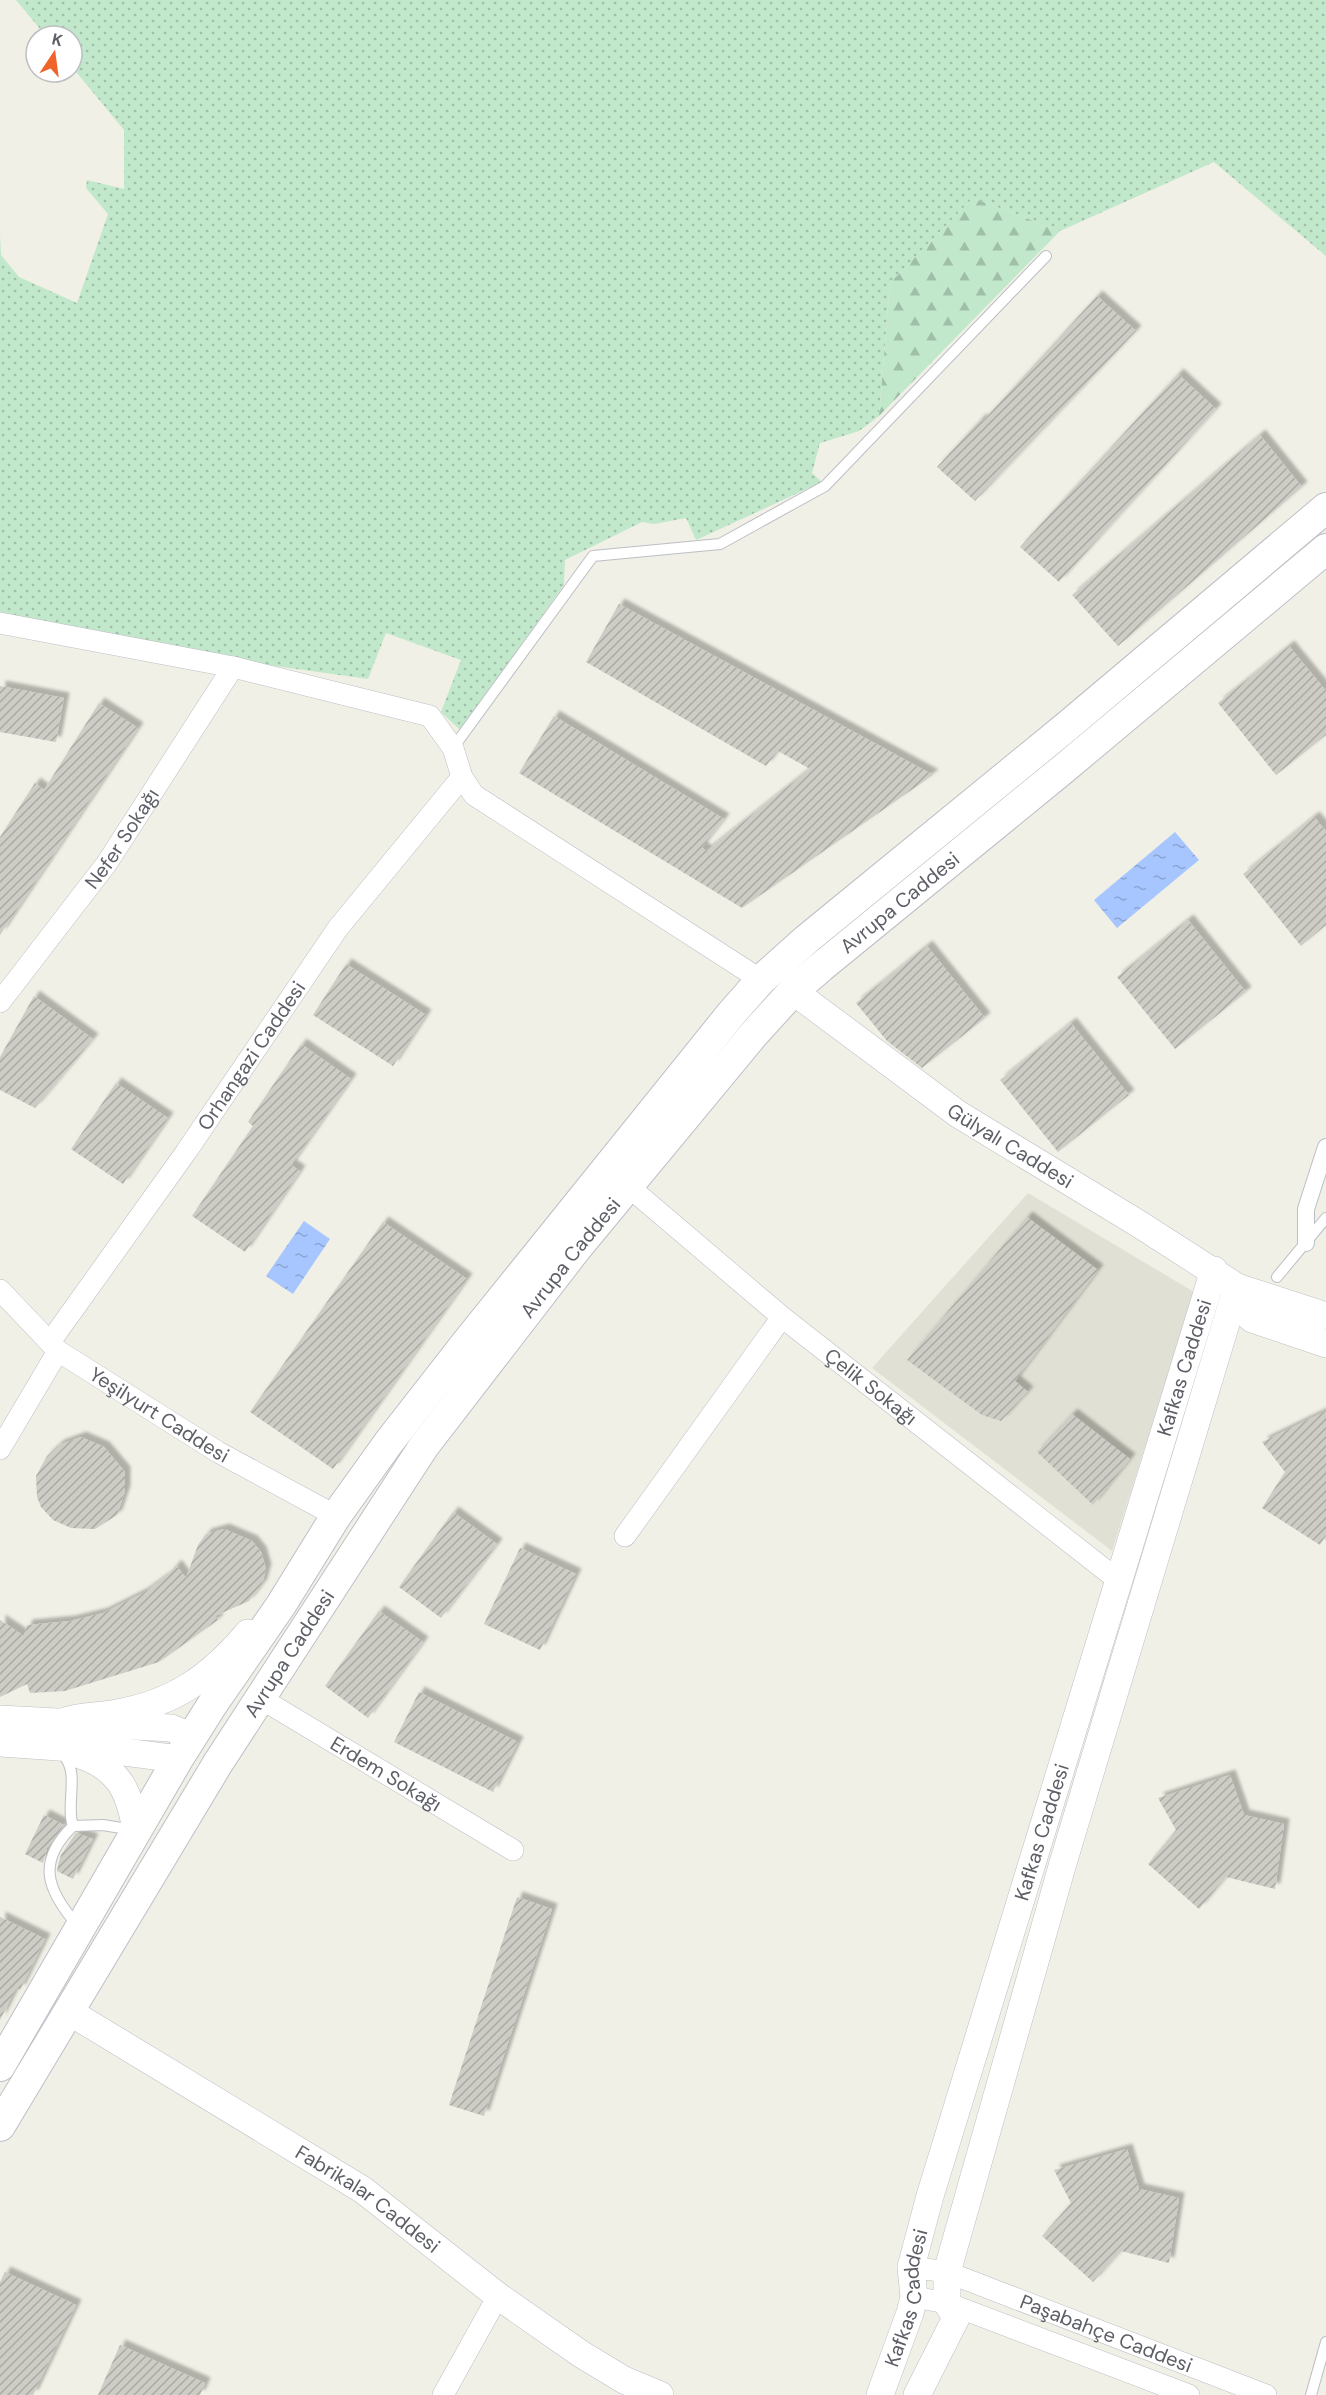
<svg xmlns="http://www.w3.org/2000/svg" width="1326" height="2395" font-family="'DM Sans',sans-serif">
<defs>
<pattern id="grass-dots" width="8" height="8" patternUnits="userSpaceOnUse" patternTransform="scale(1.5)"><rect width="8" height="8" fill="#c1e8ca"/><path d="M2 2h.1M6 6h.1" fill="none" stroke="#a0bfa8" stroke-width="1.8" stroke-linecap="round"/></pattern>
<pattern id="forest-firs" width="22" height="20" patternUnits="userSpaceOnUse" patternTransform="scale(1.5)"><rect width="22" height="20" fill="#c1e8ca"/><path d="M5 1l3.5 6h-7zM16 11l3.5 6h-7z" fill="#a0bfa8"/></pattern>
<pattern id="water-ripples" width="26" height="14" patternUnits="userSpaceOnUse" patternTransform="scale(1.5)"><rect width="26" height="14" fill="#a7c6ff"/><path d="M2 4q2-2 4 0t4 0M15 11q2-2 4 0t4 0" fill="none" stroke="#8ba4d2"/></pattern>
<pattern id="building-hatch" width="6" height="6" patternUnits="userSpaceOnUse" patternTransform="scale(1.5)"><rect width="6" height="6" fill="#cdccc5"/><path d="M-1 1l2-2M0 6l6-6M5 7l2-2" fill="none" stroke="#aaa9a4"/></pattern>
<filter id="shadow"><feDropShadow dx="5.5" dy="-5.5" stdDeviation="1.5" flood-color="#0004"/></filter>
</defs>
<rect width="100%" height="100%" fill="#f0f0e6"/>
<!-- education -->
<path fill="#e0e0d4" d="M1028,1193L1194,1292L1112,1551L872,1368Z"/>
<!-- grass -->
<path fill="url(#grass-dots)" d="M16,0H1326V256L1214,162L1060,231L973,198L890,283L879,416L859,431L820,443L812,473L822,482L696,540L686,518L654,524L642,522L565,560L564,585L460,730L441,712L461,660L386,633L368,679L239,661L0,614V234L1,255L19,277L77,303L108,214L86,188L87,180L124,189V130L72,67V36H46Z"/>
<!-- forest -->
<path fill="url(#forest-firs)" d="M973,198L1060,231L879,416L890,283Z"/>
<!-- water -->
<path fill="url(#water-ripples)" d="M1175,832L1199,860L1117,928L1094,900Z
M304,1221L330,1239L293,1294L266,1276Z"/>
<!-- building -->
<path fill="url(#building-hatch)" filter="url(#shadow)" d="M1097,296L1136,331L975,501L937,467L981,419L983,421Z
M1178,374L1216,409L1059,582L1020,547Z
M1260,435L1302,487L1118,646L1072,595Z
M619,604L933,775L742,908L519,773L554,716L724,819L702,847L706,851L810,769L778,751L766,766L586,662Z
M1289,646L1326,691V735L1276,775L1218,703Z
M0,686L64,698L56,742L0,732Z
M99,703L138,728L0,935V837L35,783L44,790Z
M1314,817L1326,831V925L1301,946L1243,874Z
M1188,920L1246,992L1175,1049L1117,977Z
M927,946L985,1018L922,1068L887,1041L856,1003Z
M346,964L426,1015L393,1066L313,1015Z
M34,996L93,1039L35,1108L0,1090V1057Z
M1071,1023L1129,1095L1058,1152L1000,1080Z
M301,1044L351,1079L291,1165L300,1171L245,1252L192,1216L253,1126L248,1122Z
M116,1083L168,1118L123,1184L71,1149Z
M1027,1217L1098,1270L1015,1381L1028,1392L1001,1421L982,1415L907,1360Z
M383,1222L467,1279L333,1469L250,1412Z
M1326,1411V1535L1320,1545L1262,1508L1285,1472L1262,1442Z
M1072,1414L1130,1459L1093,1505L1037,1452Z
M81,1437L104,1447L125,1472V1491L117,1515L95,1529L71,1528L53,1520L41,1507L37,1497L36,1476L47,1456L59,1445Z
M453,1512L497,1544L441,1618L399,1587Z
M224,1529L252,1541L261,1552L266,1569L262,1584L249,1601L215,1616L218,1620L159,1662L65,1691L30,1693L27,1684L0,1697V1620L24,1636L27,1625L70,1621L103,1613L143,1593L168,1575L176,1565L186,1578L198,1545L206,1534Z
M520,1548L576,1574L540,1650L484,1624Z
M379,1611L423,1642L368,1718L325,1686Z
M419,1692L518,1742L493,1792L394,1742Z
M1230,1775L1244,1815L1284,1824L1275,1889L1226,1877L1199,1909L1148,1864L1176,1830L1158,1798Z
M44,1815L64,1825L47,1848L43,1863L25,1854Z
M76,1833L93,1839L73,1879L57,1871L58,1865L61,1855Z
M517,1897L552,1909L484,2116L449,2105Z
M0,1917L45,1939L20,1990L16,1988L0,2020Z
M1127,2149L1139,2189L1179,2198L1169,2263L1121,2251L1093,2282L1042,2236L1071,2203L1054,2170Z
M5,2272L76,2305L33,2395H0V2282Z
M120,2345L205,2383L200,2395H98Z"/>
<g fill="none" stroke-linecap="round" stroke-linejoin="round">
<defs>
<path id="service" d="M453,748L593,556L720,544L825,486L1046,256
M1277,1277L1326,1218
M62,1754C81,1771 65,1804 73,1826
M77,1925C47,1890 36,1862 73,1826L103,1825L133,1830
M1311,2395L1326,2342"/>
<path id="pedestrian" d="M1306,1243V1209L1326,1147"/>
<g id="minor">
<path d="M0,623L233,667L430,716L453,748L462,777L474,795L761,980"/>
<path id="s1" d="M0,1002L107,863L233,667"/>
<path id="s2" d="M628,1186L782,1317L1118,1580"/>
<path id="s3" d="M0,1290L58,1351L218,1452L336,1516"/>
<path id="s4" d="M50,1342L186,1152L338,928L462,777"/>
<path d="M0,1449L58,1351"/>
<path d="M625,1536L782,1317"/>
<path id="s5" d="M260,1698L513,1850"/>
<path id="s6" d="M911,2267L947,2272L1266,2395"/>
<path d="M914,2297L947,2303L1189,2395"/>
<path d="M443,2395L498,2296"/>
</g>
<g id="tertiary">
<path id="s7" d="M793,991L958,1114L1139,1224L1237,1287L1326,1316"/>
<path d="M1237,1287L1241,1308L1252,1319L1326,1344"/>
<path d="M0,1719L171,1728L193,1737"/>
<path d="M58,1724C78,1715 96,1717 117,1713C174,1703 211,1677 248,1633"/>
<path d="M0,1743L117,1751L178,1759"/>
<path d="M77,1754C118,1767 129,1789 136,1830"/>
<path id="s8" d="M68,2011L363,2190L498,2296L581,2354L624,2380L660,2395"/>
<path id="s9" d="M880,2395L910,2313L914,2297L911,2267L930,2196L1214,1270"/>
<path d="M917,2395L956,2318L947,2303V2272L1063,1863L1237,1287"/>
</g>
<g id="secondary">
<path d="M0,2066L178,1759L212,1705L281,1605L336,1516L389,1442L467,1342L731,1014L761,980L807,939L1065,728L1326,508"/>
<path id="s10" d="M0,2126L218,1763L424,1446L576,1249L753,1035L793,991L821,967L1062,770L1326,549"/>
</g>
</defs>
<!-- service casing -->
<use href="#service" stroke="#bdbec5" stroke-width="12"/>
<!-- pedestrian casing -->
<use href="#pedestrian" stroke="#bdbec5" stroke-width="18"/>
<!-- minor casing -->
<use href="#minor" stroke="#bdbec5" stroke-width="22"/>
<!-- tertiary casing -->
<use href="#tertiary" stroke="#bdbec5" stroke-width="28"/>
<!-- secondary casing -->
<use href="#secondary" stroke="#bebfc7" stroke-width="32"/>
<!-- service -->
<use href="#service" stroke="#fff" stroke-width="10"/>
<!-- pedestrian -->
<use href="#pedestrian" stroke="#fff" stroke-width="16"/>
<!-- minor -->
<use href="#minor" stroke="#fff" stroke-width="21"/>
<!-- tertiary -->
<use href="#tertiary" stroke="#fff" stroke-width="27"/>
<!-- secondary -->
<use href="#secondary" stroke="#fff" stroke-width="30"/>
</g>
<g text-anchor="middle" stroke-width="4.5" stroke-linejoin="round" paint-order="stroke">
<!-- street labels -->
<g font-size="20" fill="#5d5f67" stroke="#fff">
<text dy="7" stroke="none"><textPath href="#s1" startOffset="204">Nefer Sokağı</textPath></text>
<text dy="7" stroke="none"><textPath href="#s10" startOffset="1526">Avrupa Caddesi</textPath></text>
<text dy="7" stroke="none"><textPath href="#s4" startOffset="350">Orhangazi Caddesi</textPath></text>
<text dy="7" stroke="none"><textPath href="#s7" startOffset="267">Gülyalı Caddesi</textPath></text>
<text dy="7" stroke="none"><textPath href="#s10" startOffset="1040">Avrupa Caddesi</textPath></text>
<text dy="7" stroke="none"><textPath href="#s9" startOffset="1074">Kafkas Caddesi</textPath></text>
<text dy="7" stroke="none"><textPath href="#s2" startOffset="315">Çelik Sokağı</textPath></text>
<text dy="7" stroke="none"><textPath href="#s3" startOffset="204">Yeşilyurt Caddesi</textPath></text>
<text dy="7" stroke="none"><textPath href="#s10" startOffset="554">Avrupa Caddesi</textPath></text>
<text dy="7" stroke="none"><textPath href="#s5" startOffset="147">Erdem Sokağı</textPath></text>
<text dy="7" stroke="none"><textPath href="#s9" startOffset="588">Kafkas Caddesi</textPath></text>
<text dy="7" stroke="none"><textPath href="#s8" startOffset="354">Fabrikalar Caddesi</textPath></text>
<text dy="7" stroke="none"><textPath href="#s9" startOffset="102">Kafkas Caddesi</textPath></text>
<text dy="7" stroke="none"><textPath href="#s6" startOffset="207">Paşabahçe Caddesi</textPath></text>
</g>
</g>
<!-- north arrow -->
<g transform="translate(54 54) rotate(13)"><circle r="28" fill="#ffffff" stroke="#bebfc2" stroke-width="1.5"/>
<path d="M0-4.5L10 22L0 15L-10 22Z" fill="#f0642c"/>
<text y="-9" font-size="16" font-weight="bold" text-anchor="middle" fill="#5d5f67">K</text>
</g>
</svg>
